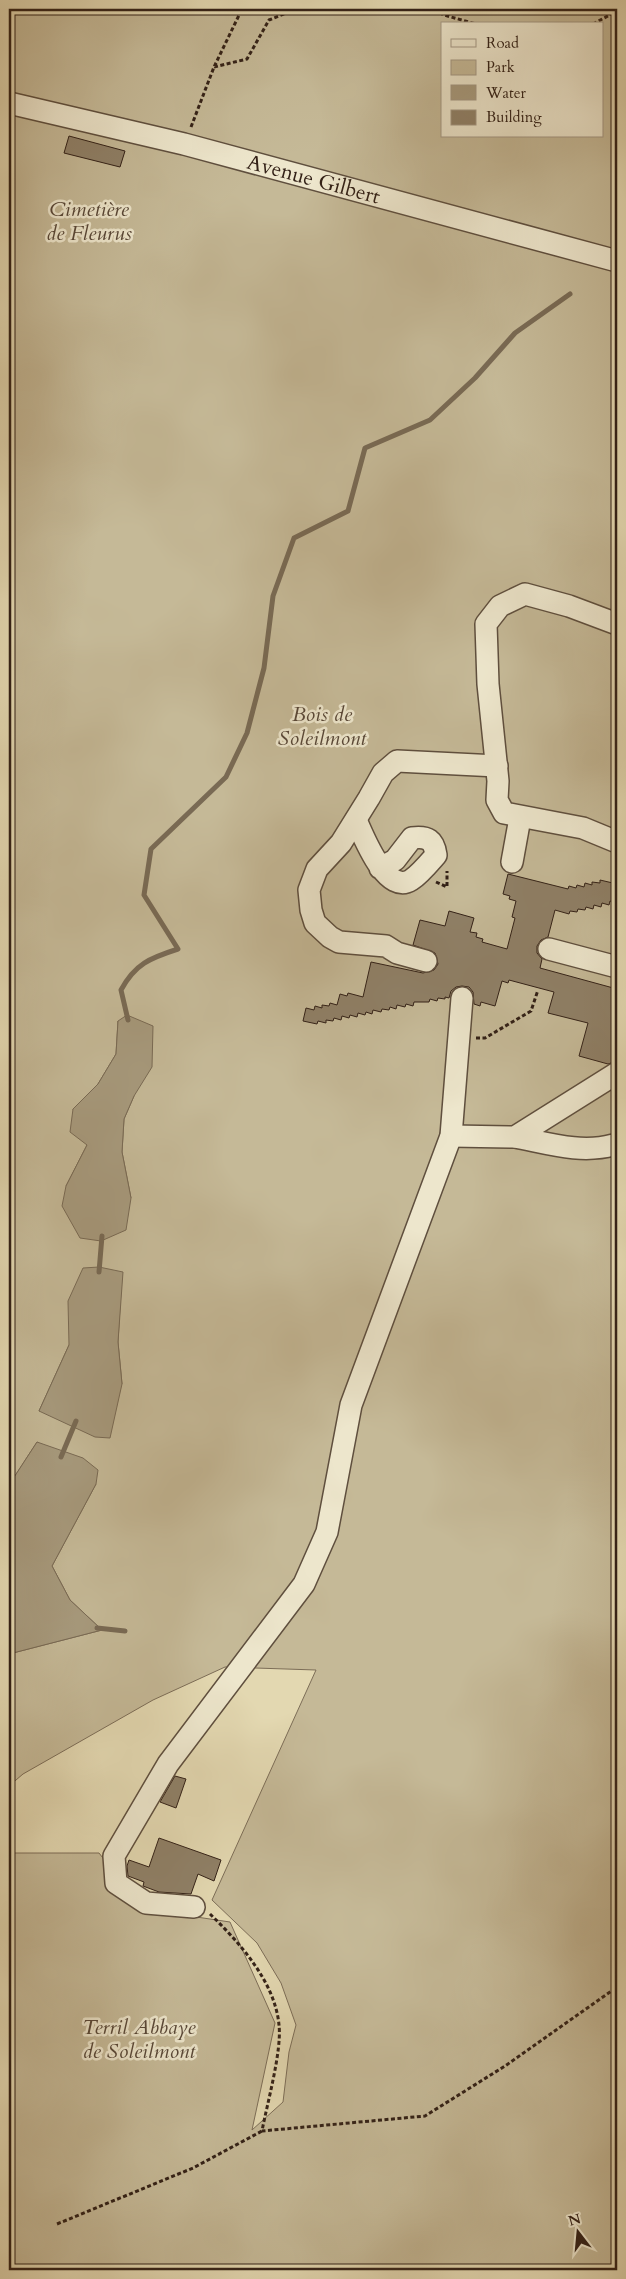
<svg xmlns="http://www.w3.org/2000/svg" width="626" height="2279" font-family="Cardo,serif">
<rect width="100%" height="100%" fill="#e3d8b1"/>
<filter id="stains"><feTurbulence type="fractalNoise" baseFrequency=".004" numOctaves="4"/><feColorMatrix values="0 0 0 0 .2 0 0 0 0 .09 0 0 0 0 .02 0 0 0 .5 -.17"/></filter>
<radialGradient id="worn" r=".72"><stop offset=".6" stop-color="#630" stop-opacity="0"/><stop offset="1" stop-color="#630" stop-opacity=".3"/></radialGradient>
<!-- green -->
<path fill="#c5b997" stroke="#7c6d57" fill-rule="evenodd" d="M9,9H617V2270H9V1853H99L143,1909L230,1922L275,2023L252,2130L283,2102L289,2052L296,2025L281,1983L257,1943L212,1900L316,1670L225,1667L153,1700L23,1774L9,1786V1654L102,1630L70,1600L52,1566L96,1484L37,1442L9,1485ZM442,24H602V136H442ZM118,1021L134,1096L124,1119L122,1152L131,1198L66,1186L87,1145L73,1109L98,1084L116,1054ZM122,1272L118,1342L122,1384L39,1411L69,1345Z"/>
<!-- water -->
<path fill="#a79a7d" stroke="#796a54" d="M127,1015L153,1026L152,1067L134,1096L124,1119L122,1152L131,1198L126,1230L101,1241L80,1238L62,1206L66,1186L87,1145L70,1132L73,1109L98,1084L116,1054L118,1021Z
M99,1267L123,1272L118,1342L122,1384L110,1438L95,1437L39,1411L69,1345L68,1301L83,1268Z
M37,1442L83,1458L98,1470L96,1484L52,1566L70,1600L102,1630L9,1654V1485Z"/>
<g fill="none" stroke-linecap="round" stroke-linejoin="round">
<!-- stream -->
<path stroke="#796a54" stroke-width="5" d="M128,1020L121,990C135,964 150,958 178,949L144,895L151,849L226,777L247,733L264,668L273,596L294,538L348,511L365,448L430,420L475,378L515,333L570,294
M99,1272L102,1236
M61,1457L76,1421
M97,1628L125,1631"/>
</g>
<!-- building -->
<path fill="#8f8067" stroke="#332117" d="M69,136L125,151L120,167L64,153Z
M508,874L568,889L569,886L576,888L577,885L584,887L585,883L592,885V882L600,883V880L617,884V903L610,901L609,905L602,903L601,907L594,905L593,909L586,907L585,910L578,909L577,912L570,911L569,914L555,910L548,937L541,940L537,946V953L542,959L540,968L617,989V1061L608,1064L579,1056L588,1023L548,1013L554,992L509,980L508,983L502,981L495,1006L481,1002L480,1006L474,1004L473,992L469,987L462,986L456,987L451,991L449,998L445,997V999L438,998L437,1001L430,999L429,1002H414L413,1006L406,1004L405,1007L397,1005L396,1009L390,1007L389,1010L382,1009L381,1012L373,1010L372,1014L366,1012L365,1015L358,1013L357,1017L350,1015L349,1018L342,1016L341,1020L334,1018L333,1021L326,1020V1023L318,1021L317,1024L303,1021L306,1008L314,1010L315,1006L322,1008V1005L329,1006L330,1003L337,1005L340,994L347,996L348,993L363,997L371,962L423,973L434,970L438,964L435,953L413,945L420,920L445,926L449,911L474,918L470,932L477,933L476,937L483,939L482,942L507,949L515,918L512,917L516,901L509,899L510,896L503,894Z
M175,1776L186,1779L176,1808L160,1802Z
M159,1838L221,1860L214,1881L198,1874L191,1894L159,1892L143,1886L144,1882L128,1876L127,1866L129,1860L149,1867Z"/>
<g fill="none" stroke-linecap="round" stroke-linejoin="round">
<defs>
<g id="minor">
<path id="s1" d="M9,103L184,144L617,261"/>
<path d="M617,624L569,606L525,594L500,606L486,624L488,684L498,781L497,800L504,813L583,828L617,842"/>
<path d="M356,820C363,835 386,896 411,880C420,874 429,863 436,855C434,840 428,836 412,838L395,860L380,868"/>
<path d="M512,862L520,818"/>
<path d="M549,949L617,967"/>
<path d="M426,961L397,953L386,946L339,942L330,937L315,923L311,910L309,890L317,869L341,843L369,798L383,773L397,761L497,766"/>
<path d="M451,1136L515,1137L617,1073"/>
<path d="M515,1137C547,1143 581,1154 613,1145L617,1147"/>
<path d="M194,1907L146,1903L116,1883L114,1856L168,1764L304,1584L327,1532L351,1405L451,1136L462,998"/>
</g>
</defs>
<!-- minor casing -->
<use href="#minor" stroke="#5f4f3e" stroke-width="24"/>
<!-- path -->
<path stroke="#332117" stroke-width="3" stroke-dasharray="4 2.5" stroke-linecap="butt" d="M434,9L444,15L476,24
M593,24L617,11
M214,67L247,59L269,20L296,9
M191,127L214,67L242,9
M436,882L447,887V871
M476,1038H485L531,1011L538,990
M210,1914C240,1943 275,1982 279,2025C282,2051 267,2104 262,2131L425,2116L505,2066L617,1987
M57,2224L193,2168L262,2131"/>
<!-- minor -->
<use href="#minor" stroke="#ede6cc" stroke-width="21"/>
</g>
<g text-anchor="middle" stroke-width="5" stroke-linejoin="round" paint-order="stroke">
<!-- street labels -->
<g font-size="21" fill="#332117" stroke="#ede6cc">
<text dy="7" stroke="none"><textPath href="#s1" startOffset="314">Avenue Gilbert</textPath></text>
</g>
<!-- park labels -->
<g font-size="21" font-style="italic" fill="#584737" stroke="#ede6cc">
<text x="89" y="216">Cimetière<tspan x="89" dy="24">de Fleurus</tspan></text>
<text x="322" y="721">Bois de<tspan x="322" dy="24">Soleilmont</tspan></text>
<text x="139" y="2034">Terril Abbaye<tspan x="139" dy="24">de Soleilmont</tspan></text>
</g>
</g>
<!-- margin -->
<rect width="626" height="2279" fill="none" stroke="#e3d8b1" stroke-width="30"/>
<rect x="10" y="10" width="606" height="2259" fill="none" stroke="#332117" stroke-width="2.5"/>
<rect x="15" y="15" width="596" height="2249" fill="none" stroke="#332117"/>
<!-- legend -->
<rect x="441" y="22" width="162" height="115" fill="#ede6cc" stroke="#a39784"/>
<rect x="451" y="39" width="25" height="8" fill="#ede6cc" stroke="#a39784"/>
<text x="486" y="48" font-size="15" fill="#332117">Road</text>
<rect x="451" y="60" width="25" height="15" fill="#c5b997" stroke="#a39784"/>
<text x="486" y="72" font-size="15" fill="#332117">Park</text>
<rect x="451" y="85" width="25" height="15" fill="#a79a7d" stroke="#a39784"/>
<text x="486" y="98" font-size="15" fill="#332117">Water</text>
<rect x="451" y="110" width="25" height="15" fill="#8f8067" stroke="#a39784"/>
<text x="486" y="122" font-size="15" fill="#332117">Building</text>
<!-- north arrow -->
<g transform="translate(578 2232) rotate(344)" stroke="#ede6cc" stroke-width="4" paint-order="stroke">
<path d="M0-4L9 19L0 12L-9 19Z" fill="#332117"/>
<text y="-8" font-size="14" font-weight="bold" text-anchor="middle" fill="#332117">N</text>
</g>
<rect width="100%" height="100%" filter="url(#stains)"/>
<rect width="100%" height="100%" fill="url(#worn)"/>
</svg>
